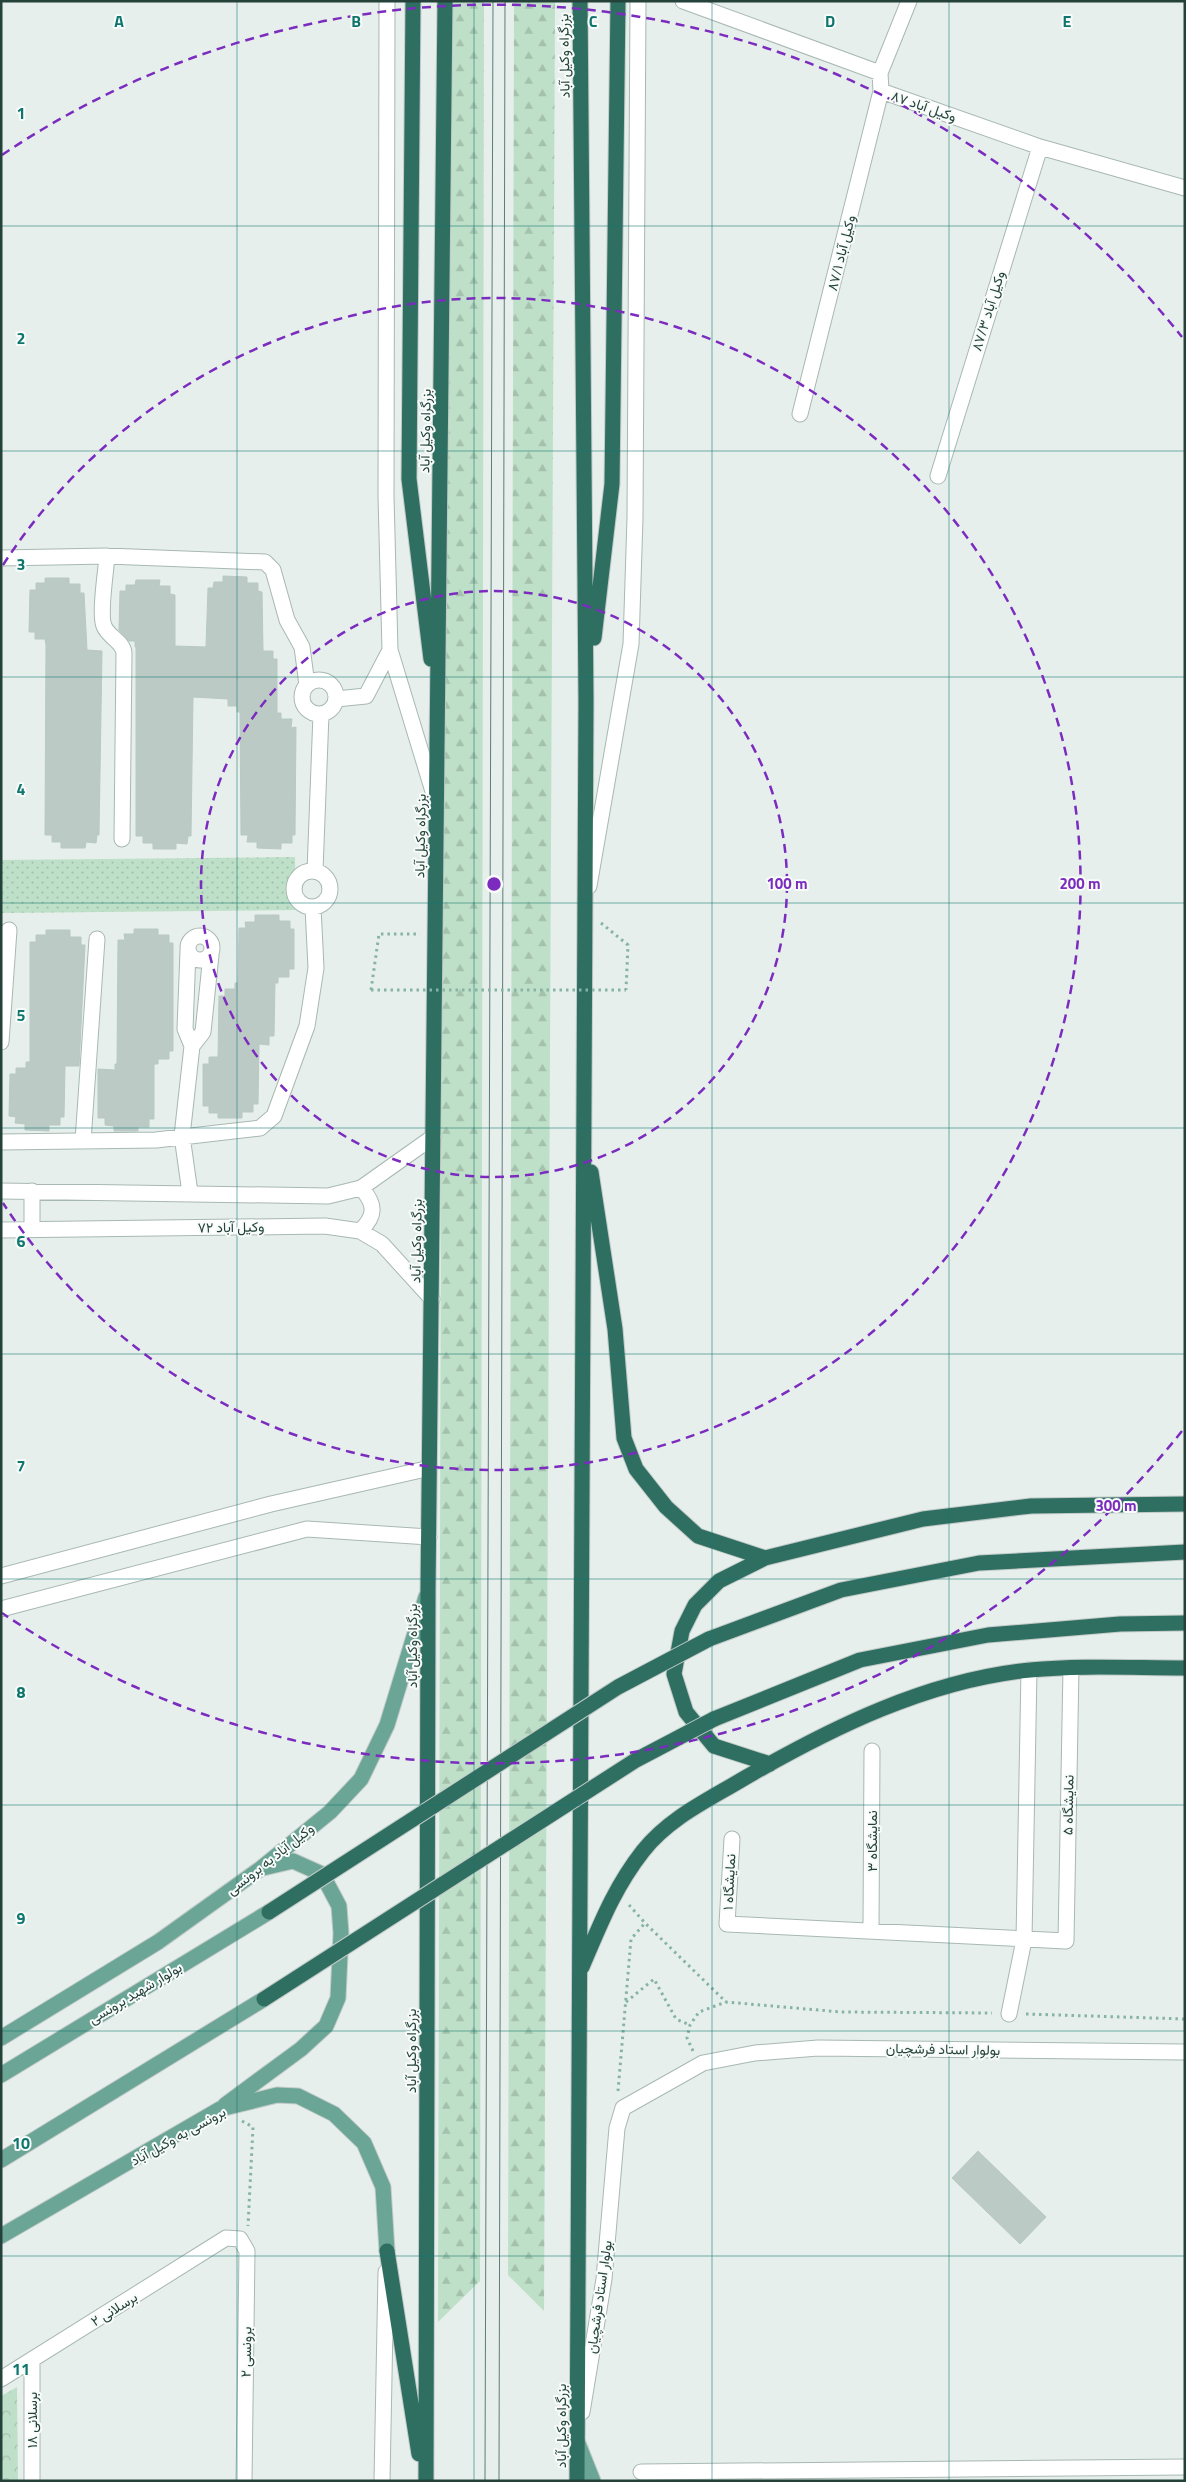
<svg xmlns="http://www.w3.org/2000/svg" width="1186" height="2482" font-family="'Titillium Web',Vazirmatn,sans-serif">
<defs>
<pattern id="grass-dots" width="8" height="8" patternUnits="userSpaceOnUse" patternTransform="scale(1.25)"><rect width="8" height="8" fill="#bfe0c8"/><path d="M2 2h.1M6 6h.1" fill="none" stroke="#a4c1ad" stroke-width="1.8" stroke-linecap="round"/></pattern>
<pattern id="forest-firs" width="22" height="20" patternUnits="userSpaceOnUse" patternTransform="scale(1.25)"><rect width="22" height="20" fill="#bfe0c8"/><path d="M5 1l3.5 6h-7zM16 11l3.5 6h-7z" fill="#a4c1ad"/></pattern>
<pattern id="park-crowns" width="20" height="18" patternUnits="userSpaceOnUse" patternTransform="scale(1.25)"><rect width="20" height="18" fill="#bfe0c8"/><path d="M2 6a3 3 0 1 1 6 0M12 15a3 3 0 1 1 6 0" fill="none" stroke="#a4c1ad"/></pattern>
</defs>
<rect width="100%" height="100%" fill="#e6efeb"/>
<!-- grass -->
<path fill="url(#grass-dots)" d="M295,857L296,910L1,913V860Z"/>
<!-- forest -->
<path fill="url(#forest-firs)" d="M444,1H484L480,2281L438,2322Z
M514,1H555L544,2311L508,2275Z"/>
<!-- park -->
<path fill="url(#park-crowns)" d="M17,2387L18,2481H1V2396Z"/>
<!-- building -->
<path fill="#bbcac4" stroke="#b8c9c2" d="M223,576L247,577V583H258V591L262,592L263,651H273V659H277V713H281V719H292L291,728L296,727L295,835H292V843H281V849L257,848V842H247L248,835H241L240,712H237V706H228V699L193,697L191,836H188L187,844L176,843V849H153V843H143V836H136V647H135V641H129L119,630L120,591H126V585H135L136,580H160L159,586H170V594L175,595V646L206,647L208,588H213L214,582H223Z
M45,578H69V584H80V593H84L87,650L102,651L99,835H97L96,843L86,842L85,848H61V842H52V835H45L46,645L45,639H35V632H29L30,590H36V583H45Z
M255,915H279V921H290V929H294V969H289V977H278V983H275L274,1036H269V1045L259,1044L258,1104H253V1112H242V1118H218V1113H209V1106H203V1064H209V1057H218L219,996H225V989H235V983H238L239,928H246L245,922H255Z
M134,929H158V935H169V943H173V1051H169V1059H158V1064H154V1119H149V1127H138V1131H114V1126L105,1125V1118H98V1069L115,1070V1064H117L118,940H125L124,934H134Z
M46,930H70V937H81V945H85L79,1066H65L64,1117H60V1125H49V1131L25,1130V1124L15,1123L16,1117L9,1116L10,1074H16V1068H26V1062H30V942H36V935H46Z
M978,2151L1046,2217L1020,2244L952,2178Z"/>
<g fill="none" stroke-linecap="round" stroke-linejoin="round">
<defs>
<path id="minor" d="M387,1L386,496L390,650L435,798
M683,1L880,73
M909,1L880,73L881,91L1040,147L1185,188
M800,414L881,91
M938,476L1040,147
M107,556C106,571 99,614 104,626C108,637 123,641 124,653L122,839
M1,558L107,556L265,562L273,570L287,620L302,647L307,685
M302 697a17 17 0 1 1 34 0a17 17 0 1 1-34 0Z
M336,699L366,696L390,650
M315,871L321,714
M294 889a18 18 0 1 1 36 0a18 18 0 1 1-36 0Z
M589,886L631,644L635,518L638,1
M188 948a12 12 0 1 1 24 0a12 12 0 1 1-24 0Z
M188,951L185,1029L192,1046L182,1136L190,1193
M1,1042L9,930
M192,1046L203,1032L211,955
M83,1141L97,939
M1,1142L156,1140L260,1128L274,1116L307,1026L316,968L313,907
M1,1191L328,1196L361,1188L433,1137
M32,1191V1230
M1,1230L325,1226L360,1231L382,1244L432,1299
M360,1231C376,1216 376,1204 361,1188
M1,1576L271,1504L430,1468
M1,1609L307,1529L429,1537
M732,1839L727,1924L1066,1941L1071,1668
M871,1931L872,1751
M1009,2014L1024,1940L1029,1670
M1,2379L226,2238L240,2239L247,2251L244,2481
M582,2412L604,2279L617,2128L623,2108L703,2063L755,2053L818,2048L1185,2052
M641,2472L1185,2467
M32,2481V2360
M382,2481L386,2272"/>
<path id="major" d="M1,2038L158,1942L260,1869L330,1812L361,1779L387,1725L426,1597
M1,2075L269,1912
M225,2105L301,2049L326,2026L338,1998L341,1933L339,1906L322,1874L293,1861L263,1868
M1,2160L264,1999
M1,2236L220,2109L277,2095L298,2096L334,2114L364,2143L383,2187L387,2251
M577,2441L593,2481"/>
<path id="highway" d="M413,1L409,479L431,659
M594,638L612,484L618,1
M591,1172L615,1329L624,1438L636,1469L666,1507L698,1536L765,1558
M709,1639L841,1590L979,1563L1185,1552
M714,1719L860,1660L988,1635L1120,1624L1185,1623
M770,1764L714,1746L686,1712L674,1674L682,1631L695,1605L719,1581L765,1558L923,1519L1031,1506L1185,1504
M582,1967C600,1925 614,1888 643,1851C669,1818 708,1800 743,1779C831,1728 928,1680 1030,1670C1081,1665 1134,1668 1185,1668
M387,2251L419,2454
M426,2481L428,1590L445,1
M577,2481L586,701L580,1"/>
</defs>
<!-- minor casing -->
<use href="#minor" stroke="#a8b8b2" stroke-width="17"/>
<!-- major casing -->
<use href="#major" stroke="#c2cac8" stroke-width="17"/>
<!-- highway casing -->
<use href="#highway" stroke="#c2cac8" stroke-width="17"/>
<!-- path -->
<path stroke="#86b3a5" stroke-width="3" stroke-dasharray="2.5 4" stroke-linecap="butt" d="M601,923L628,945L626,990
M371,990L379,934H420
M629,1905L645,1923L726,2002
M626,2002L654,1979L676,2019L690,2025
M1026,2014L1185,2019
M693,2051L687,2038L690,2025L699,2012L726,2002L841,2012L992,2013
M618,2091L631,1939L645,1923
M242,2121L253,2127L248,2226"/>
<!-- minor -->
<use href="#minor" stroke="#fff" stroke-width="15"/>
<!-- major -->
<use href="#major" stroke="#6aa596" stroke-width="15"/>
<!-- highway -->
<use href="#highway" stroke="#2f6f62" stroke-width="15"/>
<!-- tram -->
<path stroke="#5f7d75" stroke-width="1" d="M485,2481L493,1
M499,2481L505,1"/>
<defs>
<path id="highway-bridge" d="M269,1912L618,1687L709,1639
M264,1999L636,1760L714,1719"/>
</defs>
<!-- highway-bridge casing -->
<use href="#highway-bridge" stroke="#c2cac8" stroke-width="17" stroke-linecap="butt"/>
<!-- path-bridge -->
<path stroke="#86b3a5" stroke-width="3" stroke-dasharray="2.5 4" stroke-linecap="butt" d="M371,990H626"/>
<!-- highway-bridge -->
<use href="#highway-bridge" stroke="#2f6f62" stroke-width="15"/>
</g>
<!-- grid -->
<path fill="none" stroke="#0f766e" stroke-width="1" stroke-opacity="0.55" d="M237,1V2481M474,1V2481M712,1V2481M949,1V2481M1,226H1185M1,451H1185M1,677H1185M1,903H1185M1,1128H1185M1,1354H1185M1,1579H1185M1,1805H1185M1,2031H1185M1,2256H1185"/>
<!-- distance rings -->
<g fill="none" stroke="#7b2cbf" stroke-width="2.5" stroke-dasharray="9 6">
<circle cx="494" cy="884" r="293"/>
<path d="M3 565A586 586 0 1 1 3 1203"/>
<path d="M1182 1431A879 879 0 0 1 2 1613M2 155A879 879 0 0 1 1182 337"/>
</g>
<g text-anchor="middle" stroke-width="4" stroke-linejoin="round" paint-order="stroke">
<!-- street labels -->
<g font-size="14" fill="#24423a" stroke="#f7fbf9">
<text transform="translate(564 56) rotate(-91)" y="5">بزرگراه وکیل آباد</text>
<text transform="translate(924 106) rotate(19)" y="5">وکیل آباد ۸۷</text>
<text transform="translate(841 253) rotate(-76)" y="5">وکیل آباد ۸۷/۱</text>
<text transform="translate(988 311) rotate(-73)" y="5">وکیل آباد ۸۷/۳</text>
<text transform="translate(425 431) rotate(-89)" y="5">بزرگراه وکیل آباد</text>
<text transform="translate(420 836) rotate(-89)" y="5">بزرگراه وکیل آباد</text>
<text transform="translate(231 1227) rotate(-1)" y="5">۷۲ وکیل آباد</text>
<text transform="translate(416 1241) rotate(-89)" y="5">بزرگراه وکیل آباد</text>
<text transform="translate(412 1646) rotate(-90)" y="5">بزرگراه وکیل آباد</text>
<text transform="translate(1068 1805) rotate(-89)" y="5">نمایشگاه ۵</text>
<text transform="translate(872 1841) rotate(-90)" y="5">نمایشگاه ۳</text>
<text transform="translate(270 1859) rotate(-38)" y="5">وکیل آباد به برونسی</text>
<text transform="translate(729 1882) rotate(-87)" y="5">نمایشگاه ۱</text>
<text transform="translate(135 1993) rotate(-31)" y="5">بولوار شهید برونسی</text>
<text transform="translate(943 2049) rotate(1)" y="5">بولوار استاد فرشچیان</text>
<text transform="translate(411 2051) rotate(-90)" y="5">بزرگراه وکیل آباد</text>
<text transform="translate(178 2136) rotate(-29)" y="5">برونسی به وکیل آباد</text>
<text transform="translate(599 2297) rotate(-82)" y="5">بولوار استاد فرشچیان</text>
<text transform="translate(114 2309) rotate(-32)" y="5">برسلانی ۲</text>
<text transform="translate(246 2352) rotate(-89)" y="5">برونسی ۲</text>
<text transform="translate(32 2420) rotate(-90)" y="5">برسلانی ۱۸</text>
<text transform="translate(561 2426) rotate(-90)" y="5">بزرگراه وکیل آباد</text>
</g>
</g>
<g font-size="16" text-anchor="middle" font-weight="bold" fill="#0f766e" stroke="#f7fbf9" stroke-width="4" stroke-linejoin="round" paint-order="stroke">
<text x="119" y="27">A</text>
<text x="356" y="27">B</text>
<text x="593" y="27">C</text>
<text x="830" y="27">D</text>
<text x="1067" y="27">E</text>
<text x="21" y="119">1</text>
<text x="21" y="344">2</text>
<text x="21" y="570">3</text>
<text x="21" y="795">4</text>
<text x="21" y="1021">5</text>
<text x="21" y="1247">6</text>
<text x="21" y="1472">7</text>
<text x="21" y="1698">8</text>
<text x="21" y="1924">9</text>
<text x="21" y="2149">10</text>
<text x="21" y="2375">11</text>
</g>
<circle cx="494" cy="884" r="8" fill="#7b2cbf" stroke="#f7fbf9" stroke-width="2.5"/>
<g font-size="15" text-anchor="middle" font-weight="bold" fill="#7b2cbf" stroke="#f7fbf9" stroke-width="4" stroke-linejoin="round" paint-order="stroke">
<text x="787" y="889">100 m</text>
<text x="1080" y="889">200 m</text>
<text x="1116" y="1511">300 m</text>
</g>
<!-- border -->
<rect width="1186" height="2482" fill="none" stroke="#24423a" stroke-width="5"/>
</svg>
